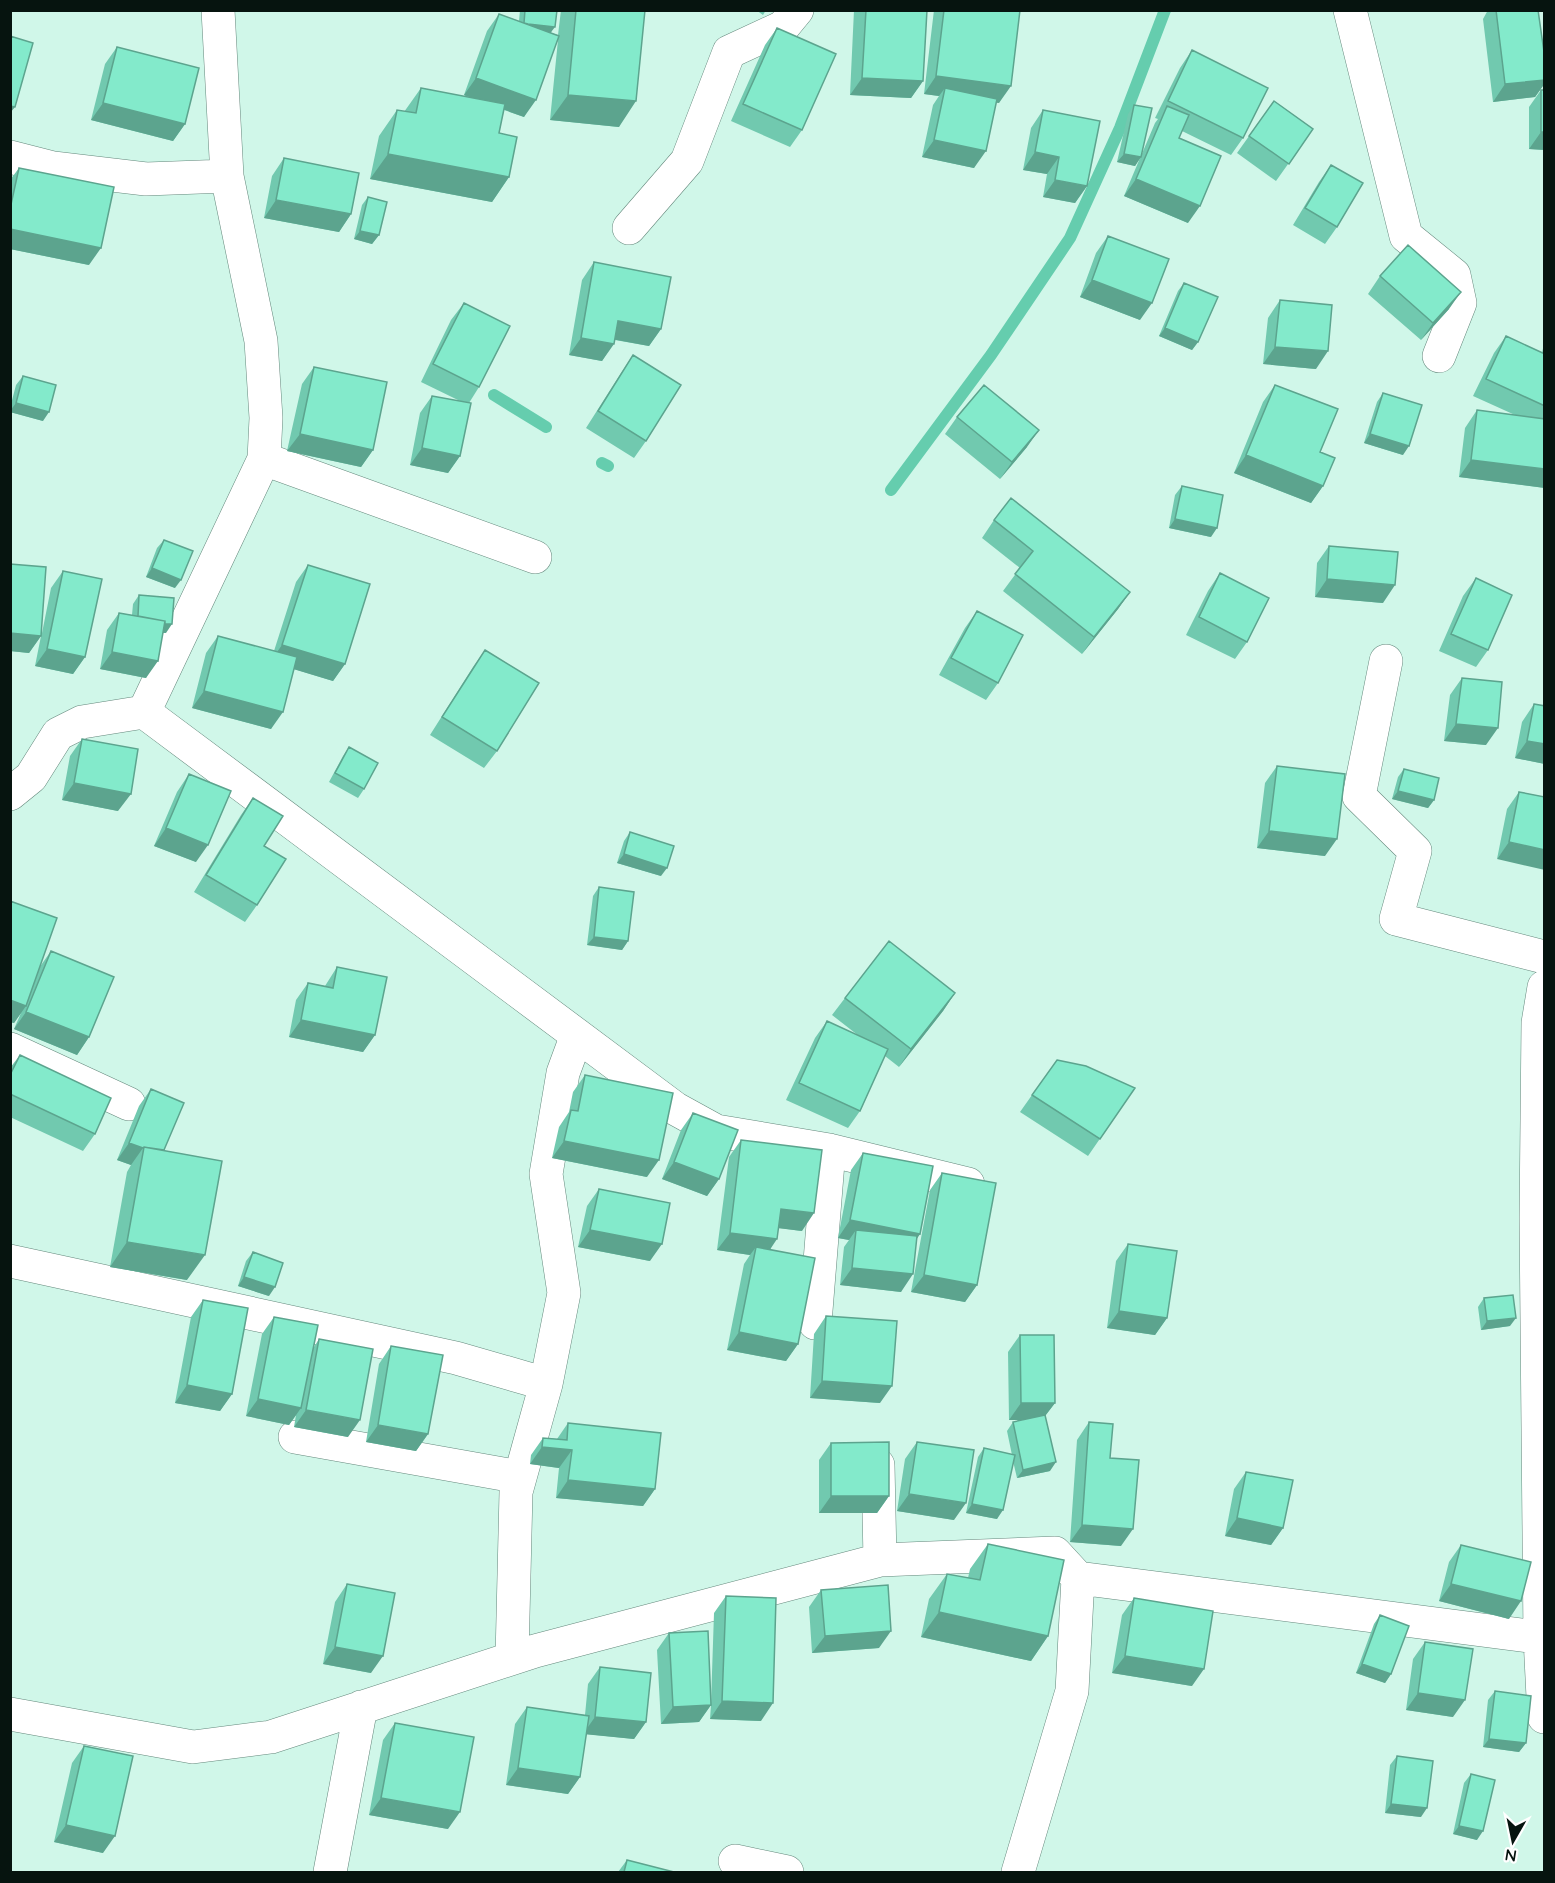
<svg xmlns="http://www.w3.org/2000/svg" width="1555" height="1883" font-family="Quicksand,sans-serif">
<rect width="100%" height="100%" fill="#d0f7e9"/>
<g fill="none" stroke-linecap="round" stroke-linejoin="round">
<!-- stream -->
<path stroke="#65cdae" stroke-width="12" d="M494,395L546,427
M602,463L608,466
M891,490L991,355L1070,238L1120,128L1165,10"/>
<defs>
<path id="minor" d="M1350,10L1406,236L1454,275L1460,303L1439,356
M10,157L53,168L146,179L227,176
M629,228L687,161L729,52L783,27L797,10
M264,459L535,557
M1386,661L1359,796L1415,851L1396,919L1544,957
M144,712L676,1109L716,1131L829,1150L968,1184
M10,794L31,777L58,734L82,722L144,712L264,459L266,418L261,341L227,176L218,10
M1544,987L1538,1023L1536,1218L1540,1638L1544,1717
M10,1049L129,1104
M10,1261L456,1358L546,1384
M815,1323L829,1150
M295,1437L520,1477
M878,1465L880,1560
M1078,1578L1544,1638
M512,1658L516,1492L546,1384L564,1293L546,1174L563,1073L577,1035
M10,1714L193,1747L271,1737L535,1651L880,1560L1055,1553L1078,1578L1072,1691L1018,1872
M735,1861L787,1872
M330,1872L361,1707"/>
</defs>
<!-- minor casing -->
<use href="#minor" stroke="#64887c" stroke-width="34"/>
<!-- minor -->
<use href="#minor" stroke="#fff" stroke-width="33"/>
</g>
<!-- wall -->
<path fill="#71c9af" d="M520,10H557L551,33L558,35L561,10H645L619,127L550,120L558,40L524,117L504,110L499,133L509,177L492,202L370,179L379,136L397,110L404,112L421,88L467,97L464,95L487,31L499,14L519,21Z
M756,10H766L763,15Z
M854,10H927L923,81L911,98L850,95Z
M934,10H1020L999,103L996,102L974,168L922,157L933,105L939,96L924,94Z
M1488,10H1538L1545,59V83L1535,97L1493,102L1483,19Z
M777,28L802,130L790,147L731,121L765,45Z
M117,47L185,124L173,141L91,120L105,64Z
M1192,50L1243,138L1231,155L1182,131L1179,138L1188,223L1124,196L1140,158L1135,166L1117,162L1128,114L1134,105L1141,156L1155,123L1158,119L1155,118L1180,68Z
M1541,90L1545,150L1529,149V107Z
M1274,101L1313,129L1276,181L1237,153Z
M1043,110L1087,186L1075,203L1043,197L1047,174L1023,170L1031,128Z
M284,158L351,214L339,232L264,218L272,176Z
M1331,165L1337,227L1325,244L1293,225L1319,182Z
M19,168L89,265L10,249V180Z
M368,197L379,235L372,244L354,239L362,205Z
M1108,236L1140,320L1080,297L1096,253Z
M594,262L661,329L649,346L615,340L602,361L569,355L582,280Z
M1380,276L1449,309L1421,340L1368,294Z
M1184,283L1198,342L1192,350L1159,336L1178,291Z
M1280,300L1316,369L1263,364L1268,318Z
M464,303L479,387L469,403L460,456L448,473L410,465L420,413L432,396L460,401L421,382L451,320Z
M1506,336L1542,353L1545,339V488L1459,477L1465,428L1477,410L1515,415L1473,396L1494,353Z
M633,355L646,441L634,458L586,428L621,373Z
M314,367L373,450L361,467L287,451L302,384Z
M23,376L43,421L10,412V408L16,385Z
M1275,385L1320,452L1323,486L1311,503L1234,473L1263,402Z
M1383,393L1403,455L1364,443L1377,402Z
M957,417L1027,447L1000,479L945,434Z
M1182,486L1211,537L1169,528L1175,495Z
M994,520L1130,592L1118,609L1082,654L1003,591L1020,568L982,538Z
M164,540L175,588L146,577L157,548Z
M1329,546L1383,603L1315,597L1317,563Z
M10,564L42,633L51,588L63,571L85,657L73,674L35,666L41,636L29,653L10,651Z
M308,565L345,664L333,681L294,669L271,729L192,708L206,653L218,636L274,651L296,582Z
M1220,573L1247,642L1235,659L1186,635L1208,591Z
M1476,578L1488,650L1476,667L1439,651L1463,596Z
M139,595L166,633H163L146,678L100,669L107,630L119,613L132,615L133,604Z
M977,611L998,683L986,700L939,675L965,628Z
M485,650L497,751L484,768L430,735L473,667Z
M1462,678L1486,745L1444,741L1450,695Z
M1534,704L1545,764L1515,758L1522,722Z
M82,739L118,811L62,800L70,756Z
M349,747L364,789L358,798L329,782L343,756Z
M1277,766L1325,856L1257,848L1265,783Z
M1404,769L1434,800L1428,808L1392,799L1398,777Z
M189,774L196,862L154,846L177,792Z
M1519,792L1545,797L1497,859L1507,809Z
M253,798L264,846L257,905L245,922L194,892L241,815Z
M630,832L661,876L617,863L624,841Z
M599,887L628,941L622,950L587,945L593,896Z
M10,901L39,968L51,951L89,1037L77,1055L14,1029L21,1013L14,1023L10,1022Z
M337,967L375,1035L363,1052L289,1037L296,1000L308,983L325,986Z
M955,993L943,1011L899,1067L885,1056L860,1111L848,1128L786,1100L815,1038L827,1021L859,1036L832,1015L845,998Z
M20,1055L95,1134L83,1151L10,1117V1068Z
M585,1075L647,1177L552,1158L559,1127L569,1112L573,1092Z
M1135,1088L1088,1156L1020,1112L1032,1095Z
M151,1089L164,1150L187,1280L110,1267L127,1172L131,1165L117,1160L139,1106Z
M693,1113L719,1179L707,1196L662,1179L681,1130Z
M741,1140L802,1231L779,1228L770,1250L798,1344L786,1361L727,1350L744,1264L750,1255L717,1250L729,1157Z
M863,1153L920,1234L916,1240L901,1292L840,1285L844,1247L849,1240L838,1238L851,1170Z
M942,1173L977,1285L965,1302L911,1292L930,1190Z
M599,1189L650,1261L578,1247L587,1206Z
M1128,1244L1167,1318L1155,1335L1107,1328L1116,1261Z
M253,1252L269,1296L238,1286L246,1261Z
M1484,1298L1510,1326L1481,1330L1478,1307Z
M203,1300L232,1394L220,1411L175,1403L191,1317Z
M826,1316L880,1403L810,1398L814,1334Z
M274,1317L314,1347L319,1339L348,1437L294,1427L296,1415L289,1425L246,1416L262,1334Z
M1020,1335L1055,1403L1045,1416L1050,1471L1017,1478L1013,1461L997,1519L966,1513L978,1457L984,1448L1012,1455L1007,1431L1013,1422L1025,1420H1009L1008,1352Z
M391,1346L428,1434L416,1451L366,1442L379,1364Z
M1089,1422L1110,1458L1121,1546L1070,1542L1077,1440Z
M568,1423L655,1489L643,1506L556,1498L559,1468L530,1464L531,1455L543,1438L557,1439Z
M917,1442L954,1520L897,1511L905,1459Z
M831,1443L889,1496L877,1513H819V1460Z
M1246,1472L1283,1528L1271,1545L1225,1536L1234,1489Z
M988,1544L1048,1636L1031,1661L921,1637L929,1599L947,1574L968,1578L970,1569Z
M1461,1545L1509,1619L1439,1601L1449,1562Z
M347,1584L371,1673L323,1664L335,1602Z
M821,1590L879,1648L812,1653L809,1607Z
M726,1596L761,1721L710,1719L711,1705L699,1722L661,1724L657,1650L669,1633L711,1703L714,1613Z
M1134,1598L1192,1686L1112,1673L1122,1615Z
M1380,1615L1391,1674L1385,1683L1356,1673L1374,1624Z
M1425,1642L1453,1717L1406,1710L1413,1659Z
M600,1667L646,1722L634,1739L586,1734L580,1777L568,1794L506,1785L515,1724L527,1707L585,1715L588,1684Z
M1495,1691L1526,1743L1519,1752L1483,1747L1488,1700Z
M395,1723L448,1829L369,1815L383,1740Z
M84,1746L103,1853L54,1842L72,1763Z
M1397,1756L1421,1817L1385,1813L1390,1765Z
M1471,1774L1477,1840L1453,1834L1464,1783Z
M627,1860L674,1872H618Z"/>
<!-- shaded-wall -->
<path fill="#5ca48e" d="M523,24L555,27L548,36Z
M936,76L1011,86L999,103L943,96L945,88L939,96L924,94Z
M476,78L536,100L524,117L464,95Z
M862,78L923,81L911,98L850,95Z
M1545,80V83L1535,97L1493,102L1505,84Z
M568,95L636,101L619,127L550,120Z
M103,103L185,124L173,141L91,120Z
M10,106L15,107L10,113Z
M1541,132H1545V150L1529,149Z
M934,140L986,151L974,168L922,157Z
M1035,152L1059,157L1047,174L1023,170Z
M388,154L509,177L492,202L370,179Z
M1124,154L1141,157L1135,166L1117,162Z
M1136,179L1200,206L1188,223L1124,196Z
M1055,180L1087,186L1075,203L1043,197Z
M276,200L351,214L339,232L264,218Z
M10,229L101,248L89,265L10,249Z
M360,231L379,235L372,244L354,239Z
M1092,280L1152,303L1140,320L1080,297Z
M1461,292L1449,309L1421,340L1433,323Z
M618,321L661,329L649,346L606,338Z
M1165,328L1198,342L1192,350L1159,336Z
M581,338L614,344L602,361L569,355Z
M1275,347L1328,351L1316,369L1263,364Z
M16,403L49,412L43,421L10,412V411Z
M1039,430L1027,447L1000,479L1012,462Z
M300,434L373,450L361,467L287,451Z
M1370,434L1409,446L1403,455L1364,443Z
M422,448L460,456L448,473L410,465Z
M1246,455L1323,486L1311,503L1234,473Z
M1471,460L1545,469V488L1459,477Z
M1175,519L1217,528L1211,537L1169,528Z
M152,568L181,580L175,588L146,577Z
M1327,579L1395,585L1383,603L1315,597Z
M1130,592L1118,609L1082,654L1094,637Z
M138,622L172,624L166,633L131,631Z
M10,633L41,636L29,653L10,651Z
M282,645L345,664L333,681L270,662Z
M47,649L85,657L73,674L35,666Z
M112,652L158,661L146,678L100,669Z
M204,691L283,712L271,729L192,708Z
M1456,724L1498,728L1486,745L1444,741Z
M1527,741L1545,744V764L1515,758Z
M74,783L131,794L118,811L62,800Z
M1398,791L1434,800L1428,808L1392,799Z
M166,828L208,845L196,862L154,846Z
M1269,831L1337,839L1325,856L1257,848Z
M1509,842L1545,850V870L1497,859Z
M624,854L667,868L661,876L617,863Z
M594,937L628,941L622,950L587,945Z
M955,993L943,1011L899,1067L911,1049Z
M10,1000L26,1006L14,1023L10,1022Z
M26,1012L89,1037L77,1055L14,1029Z
M301,1020L375,1035L363,1052L289,1037Z
M564,1141L659,1160L647,1177L552,1158Z
M129,1143L143,1148L131,1165L117,1160Z
M674,1162L719,1179L707,1196L662,1179Z
M781,1209L814,1213L802,1231L769,1227Z
M850,1220L920,1234L908,1251L856,1230L849,1240L838,1238Z
M590,1230L662,1244L650,1261L578,1247Z
M730,1233L777,1239L765,1257L756,1247L750,1255L717,1250Z
M127,1242L205,1255L187,1280L110,1267Z
M852,1268L913,1274L901,1292L840,1285Z
M924,1275L977,1285L965,1302L911,1292Z
M244,1277L275,1287L269,1296L238,1286Z
M1119,1311L1167,1318L1155,1335L1107,1328Z
M1516,1318L1510,1326L1481,1330L1487,1321Z
M739,1332L798,1344L786,1361L727,1350Z
M822,1381L892,1386L880,1403L810,1398Z
M187,1385L232,1394L220,1411L175,1403Z
M258,1399L301,1408L289,1425L246,1416Z
M1021,1403H1055L1042,1420H1009Z
M306,1410L360,1420L348,1437L294,1427Z
M378,1425L428,1434L416,1451L366,1442Z
M542,1447L572,1450L559,1468L530,1464Z
M1056,1462L1050,1471L1017,1478L1023,1470Z
M568,1480L655,1489L643,1506L556,1498Z
M909,1494L966,1503L954,1520L897,1511Z
M831,1496H889L877,1513H819Z
M972,1504L1003,1510L997,1519L966,1513Z
M1237,1518L1283,1528L1271,1545L1225,1536Z
M1082,1525L1133,1529L1121,1546L1070,1542Z
M1451,1584L1521,1601L1509,1619L1439,1601Z
M939,1612L1048,1636L1031,1661L921,1637Z
M891,1631L879,1648L812,1653L825,1636Z
M335,1647L383,1656L371,1673L323,1664Z
M1125,1656L1204,1669L1192,1686L1112,1673Z
M1362,1664L1391,1674L1385,1683L1356,1673Z
M1418,1693L1465,1700L1453,1717L1406,1710Z
M722,1701L773,1703L761,1721L710,1719Z
M711,1705L699,1722L661,1724L673,1707Z
M595,1717L646,1722L634,1739L583,1734Z
M1489,1739L1526,1743L1519,1752L1483,1747Z
M518,1768L580,1777L568,1794L506,1785Z
M381,1798L460,1812L448,1829L369,1815Z
M1391,1804L1427,1808L1421,1817L1385,1813Z
M66,1825L115,1836L103,1853L54,1842Z
M1459,1826L1483,1831L1477,1840L1453,1834Z"/>
<!-- building -->
<path fill="#83eacb" stroke="#5ca48e" stroke-width="1.5" d="M525,10H557L555,27L528,24L524,23Z
M576,10H645L636,101L568,95Z
M866,10H927L923,81L862,78Z
M944,10H1020L1011,86L936,76Z
M1496,10H1538L1545,59V80L1505,84Z
M499,14L559,36L536,100L476,78Z
M777,28L836,54L802,130L743,104Z
M10,36L33,43L15,107L10,106Z
M117,47L199,68L185,124L103,103Z
M1192,50L1268,88L1243,138L1168,101Z
M421,88L505,104L499,133L517,137L509,177L388,154L397,110L416,113Z
M945,88L997,99L986,151L934,140Z
M1541,90H1545V132H1541Z
M1274,101L1313,129L1289,164L1249,136Z
M1134,105L1152,108L1141,157L1124,154Z
M1167,106L1189,115L1179,138L1221,156L1200,206L1136,179Z
M1043,110L1100,121L1087,186L1055,180L1059,157L1035,152Z
M284,158L359,173L351,214L276,200Z
M1331,165L1363,183L1337,227L1305,208Z
M19,168L114,187L101,248L10,229V209Z
M368,197L387,202L379,235L360,231Z
M1108,236L1169,259L1152,303L1092,280Z
M1408,245L1461,292L1433,323L1380,276Z
M594,262L671,277L661,329L618,321L614,344L581,338Z
M1184,283L1218,297L1198,342L1165,328Z
M1280,300L1332,305L1328,351L1275,347Z
M464,303L510,326L479,387L433,364Z
M1506,336L1545,354V406L1486,379Z
M633,355L681,385L646,441L598,411Z
M314,367L387,382L373,450L300,434Z
M23,376L56,385L49,412L16,403Z
M984,385L1039,430L1012,462L957,417Z
M1275,385L1338,409L1320,452L1335,458L1323,486L1246,455Z
M1383,393L1422,405L1409,446L1370,434Z
M432,396L471,403L460,456L422,448Z
M1477,410L1545,419V469L1471,460Z
M1182,486L1223,495L1217,528L1175,519Z
M1011,498L1130,592L1094,637L1015,574L1033,551L994,520Z
M164,540L193,551L181,580L152,568Z
M1329,546L1398,552L1395,585L1327,579Z
M10,564L46,567L41,636L10,633Z
M308,565L370,584L345,664L282,645Z
M63,571L102,579L85,657L47,649Z
M1220,573L1269,598L1247,642L1199,617Z
M1476,578L1512,595L1488,650L1451,634Z
M139,595L174,598L172,624H165V621L138,616Z
M977,611L1023,635L998,683L951,658Z
M119,613L165,621L158,661L112,652Z
M218,636L297,657L283,712L204,691Z
M485,650L539,683L497,751L442,717Z
M1462,678L1502,682L1498,728L1456,724Z
M1534,704L1545,706V744L1527,741Z
M82,739L138,749L131,794L74,783Z
M349,747L378,763L364,789L335,773Z
M1277,766L1345,774L1337,839L1269,831Z
M1404,769L1439,778L1434,800L1398,791Z
M189,774L231,791L208,845L166,828Z
M1519,792L1545,797V850L1509,842Z
M253,798L283,816L264,846L286,859L257,905L206,875Z
M630,832L674,846L667,868L624,854Z
M599,887L634,892L628,941L594,937Z
M10,901L57,918L26,1006L10,1000Z
M889,941L955,993L911,1049L845,998Z
M51,951L114,977L89,1037L26,1012Z
M337,967L387,977L375,1035L301,1020L308,983L333,988Z
M827,1021L888,1049L860,1111L799,1083Z
M20,1055L111,1098L95,1134L10,1094V1075Z
M1057,1060L1086,1066L1135,1088L1100,1139L1032,1095Z
M585,1075L673,1093L659,1160L564,1141L571,1110L578,1111Z
M151,1089L184,1103L164,1150L144,1147L143,1148L129,1143Z
M693,1113L738,1130L719,1179L674,1162Z
M741,1140L822,1150L814,1213L781,1209L777,1239L730,1233Z
M144,1147L222,1161L205,1255L127,1242Z
M863,1153L933,1166L920,1234L850,1220Z
M942,1173L996,1183L977,1285L924,1275Z
M599,1189L670,1203L662,1244L590,1230Z
M856,1230L917,1236L913,1274L852,1268Z
M1128,1244L1177,1251L1167,1318L1119,1311Z
M756,1247L815,1258L798,1344L739,1332Z
M253,1252L283,1263L275,1287L244,1277Z
M1513,1295L1516,1318L1487,1321L1484,1298Z
M203,1300L248,1308L232,1394L187,1385Z
M826,1316L897,1321L892,1386L822,1381Z
M274,1317L318,1325L301,1408L258,1399Z
M1020,1335H1054L1055,1403H1021Z
M319,1339L373,1349L360,1420L306,1410Z
M391,1346L443,1355L428,1434L378,1425Z
M1045,1415L1056,1462L1023,1470L1013,1422Z
M1089,1422L1113,1424L1110,1458L1139,1460L1133,1529L1082,1525Z
M568,1423L661,1433L655,1489L568,1480L572,1450L542,1447L543,1438L567,1440Z
M889,1442V1496H831V1443Z
M917,1442L974,1450L966,1503L909,1494Z
M984,1448L1015,1455L1003,1510L972,1504Z
M1246,1472L1293,1480L1283,1528L1237,1518Z
M988,1544L1064,1560L1048,1636L939,1612L947,1574L980,1580Z
M1461,1545L1531,1562L1521,1601L1451,1584Z
M347,1584L395,1593L383,1656L335,1647Z
M888,1585L891,1631L825,1636L821,1590Z
M726,1596L776,1598L773,1703L722,1701Z
M1134,1598L1213,1611L1204,1669L1125,1656Z
M1380,1615L1409,1626L1391,1674L1362,1664Z
M708,1631L711,1705L673,1707L669,1633Z
M1425,1642L1473,1649L1465,1700L1418,1693Z
M600,1667L651,1673L646,1722L595,1717Z
M1495,1691L1531,1696L1526,1743L1489,1739Z
M527,1707L589,1716L580,1777L518,1768Z
M395,1723L474,1737L460,1812L381,1798Z
M84,1746L133,1756L115,1836L66,1825Z
M1397,1756L1433,1761L1427,1808L1391,1804Z
M1471,1774L1495,1780L1483,1831L1459,1826Z
M627,1860L674,1872H624Z"/>
<!-- border -->
<rect width="1555" height="1883" fill="none" stroke="#06140f" stroke-width="24"/>
<!-- north arrow -->
<g transform="translate(1513 1841) rotate(189)" stroke="#ffffff" stroke-width="4.5" paint-order="stroke">
<path d="M0-4.5L10 22L0 15L-10 22Z" fill="#06140f"/>
<text y="-9" font-size="16" font-weight="bold" text-anchor="middle" fill="#06140f">N</text>
</g>
</svg>
